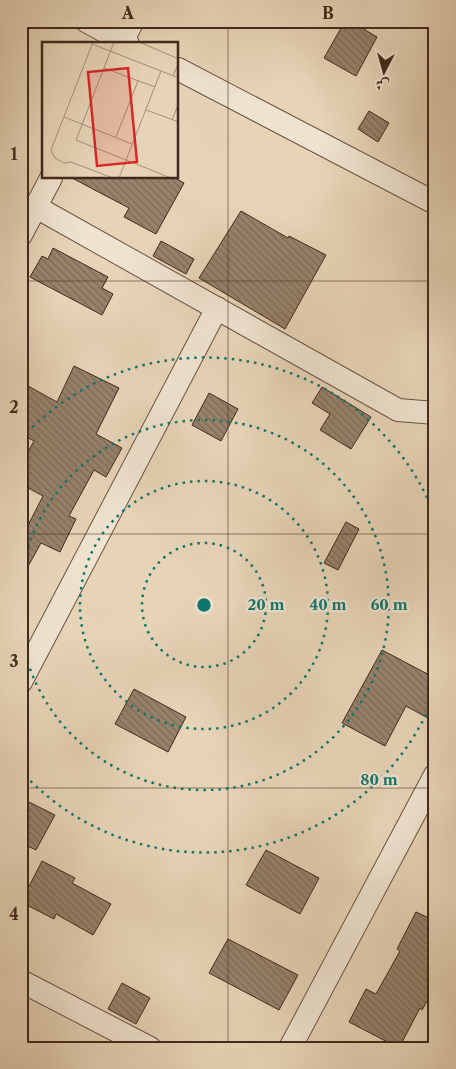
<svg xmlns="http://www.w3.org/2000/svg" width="456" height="1069" font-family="'Libre Caslon Text',Amiri,serif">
<defs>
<pattern id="building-back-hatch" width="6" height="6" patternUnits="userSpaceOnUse" patternTransform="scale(1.25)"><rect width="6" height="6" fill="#97826c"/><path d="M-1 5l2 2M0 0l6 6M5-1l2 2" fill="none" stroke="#7d6b58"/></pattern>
</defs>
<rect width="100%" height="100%" fill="#e7d4b7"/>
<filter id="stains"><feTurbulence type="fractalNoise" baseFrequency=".004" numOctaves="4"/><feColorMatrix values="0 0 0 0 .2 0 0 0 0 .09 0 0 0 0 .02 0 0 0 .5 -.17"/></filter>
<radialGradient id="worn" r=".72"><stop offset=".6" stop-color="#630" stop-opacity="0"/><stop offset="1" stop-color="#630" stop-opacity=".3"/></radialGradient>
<!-- building -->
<path fill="url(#building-back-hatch)" stroke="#412a1b" d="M345,21H350L377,37L356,76L324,58Z
M369,111L389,123L378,142L358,129Z
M72,178H175L184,183L156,234L124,217L129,208Z
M241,211L288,238L289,236L326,255L285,329L199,278Z
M161,241L194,259L186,274L153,256Z
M53,248L108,277L102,288L113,294L102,315L30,277L42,256L48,259Z
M74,366L119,388L96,434L122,448L106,477L94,470L69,516L76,519L60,552L41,543L21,579V539L43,496L21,484V465L34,441L21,434V382L57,402Z
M322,387L371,417L351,449L320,430L330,414L312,403Z
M209,393L238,409L221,441L192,425Z
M346,522L359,529L338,570L324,563Z
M382,650L435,678V722L406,706L385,746L342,723Z
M134,689L186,717L168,752L115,724Z
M21,798L55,815L36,850L21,843Z
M266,850L319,878L300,914L246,885Z
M42,861L75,878L72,883L111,904L93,935L56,914L54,919L21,902Z
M416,912L435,921V987L422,1010L420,1008L399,1048L349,1022L366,989L376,994L400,951L397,949Z
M228,939L298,975L279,1010L209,973Z
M122,983L150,998L136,1024L108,1009Z"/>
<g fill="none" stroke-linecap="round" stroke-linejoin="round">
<defs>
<path id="street" d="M86,21L128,44
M121,44L133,21
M178,69L435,203
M36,207L398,410L435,413
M21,235L51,178
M21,682L217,308
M21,981L150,1048
M290,1048L435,775"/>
</defs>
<!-- street casing -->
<use href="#street" stroke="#6a5442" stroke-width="24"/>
<!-- street -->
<use href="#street" stroke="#efe3d0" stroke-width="22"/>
</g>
<!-- grid -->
<path fill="none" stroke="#412a1b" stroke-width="1" stroke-opacity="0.55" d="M228,21V1048M21,281H435M21,534H435M21,788H435"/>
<!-- distance rings -->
<g fill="none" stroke="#0f766e" stroke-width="2.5" stroke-dasharray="2.5 5">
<circle cx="204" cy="605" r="62"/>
<circle cx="204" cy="605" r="124"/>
<path d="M21 576A185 185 0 1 1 21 634"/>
<path d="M435 694A247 247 0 0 1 22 772M22 438A247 247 0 0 1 435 516"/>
</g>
<!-- overview -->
<g transform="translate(42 42)">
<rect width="136" height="136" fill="#e7d4b7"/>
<path fill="none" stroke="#a59079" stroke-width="1" d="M51,0L9,108L13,116L22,121L29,120L71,136M72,0L34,98L129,136M97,0L137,17M50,2L137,36M62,26L113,45M131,34L137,20M104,68L137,80M22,75L90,102M130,78L137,61M74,95L96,39M77,136L119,29"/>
<path fill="#d62828" fill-opacity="0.15" stroke="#d62828" stroke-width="2.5" d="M86,26L95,120L55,124L46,30Z"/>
<rect width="136" height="136" fill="none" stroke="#412a1b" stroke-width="2.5"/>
</g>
<circle cx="204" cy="605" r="8" fill="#0f766e" stroke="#efe3d0" stroke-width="2.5"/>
<g font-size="15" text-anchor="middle" font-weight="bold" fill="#0f766e" stroke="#efe3d0" stroke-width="4.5" stroke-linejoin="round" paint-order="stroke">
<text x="266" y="610">20 m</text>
<text x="328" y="610">40 m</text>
<text x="389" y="610">60 m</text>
<text x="379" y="785">80 m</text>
</g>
<!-- margin -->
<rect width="456" height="1069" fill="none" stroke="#e7d4b7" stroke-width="55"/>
<!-- north arrow -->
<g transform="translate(384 72) rotate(186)" stroke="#efe3d0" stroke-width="4" paint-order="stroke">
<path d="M0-4L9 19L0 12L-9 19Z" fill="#412a1b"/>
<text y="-8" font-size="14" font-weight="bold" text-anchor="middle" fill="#412a1b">ش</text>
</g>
<rect x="28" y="28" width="400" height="1014" fill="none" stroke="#412a1b" stroke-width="2"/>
<g font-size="16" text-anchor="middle" font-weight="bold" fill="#412a1b">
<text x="128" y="19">A</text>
<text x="328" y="19">B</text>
<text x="14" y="160">1</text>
<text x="14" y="413">2</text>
<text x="14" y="667">3</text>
<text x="14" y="920">4</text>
</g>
<rect width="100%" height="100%" filter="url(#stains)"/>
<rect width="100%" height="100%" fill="url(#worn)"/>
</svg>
